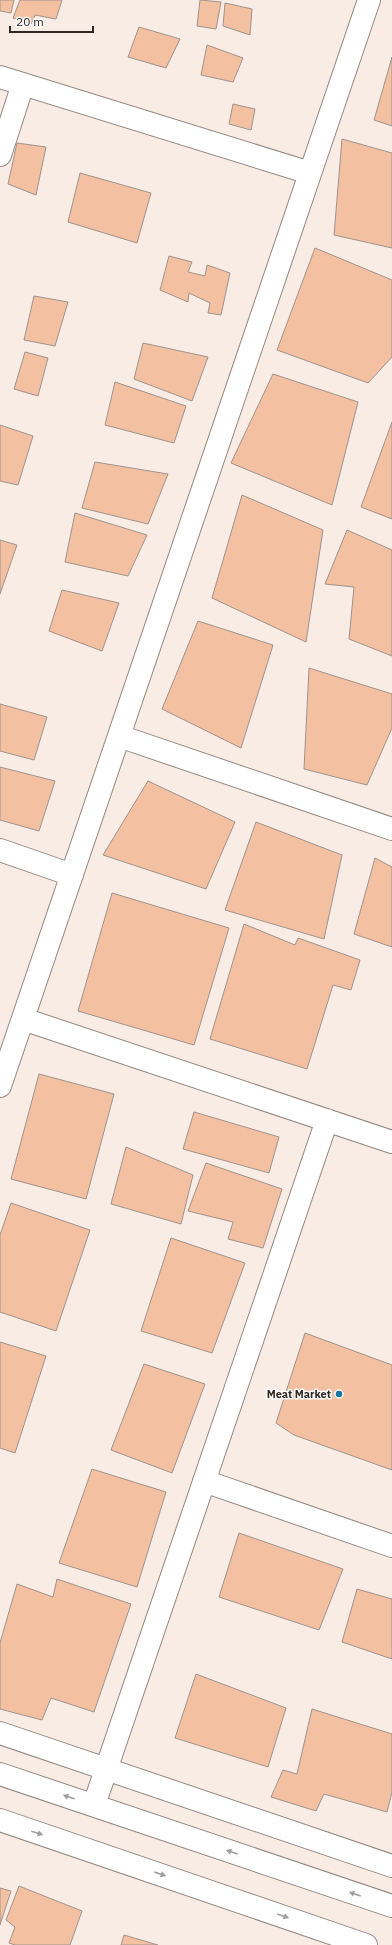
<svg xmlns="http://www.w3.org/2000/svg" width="392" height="1945" font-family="'IBM Plex Sans',sans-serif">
<rect width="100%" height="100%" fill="#f9ece5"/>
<!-- building -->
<path fill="#f4c0a2" stroke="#9e938c" d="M0,0H14L11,13L0,11Z
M20,0H62L56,19L35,15L31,24L13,18Z
M200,0L221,2L216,29L197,26Z
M225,3L252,9L250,35L223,26Z
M139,27L180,39L166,68L128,57Z
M207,45L243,58L233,82L201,75Z
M392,57V126L374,120Z
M233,104L255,109L251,130L229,124Z
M342,139L392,153V248L334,235Z
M17,143L46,147L36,195L8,184Z
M80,173L151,193L137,243L68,222Z
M315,248L392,280V357L368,383L277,350Z
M169,256L192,262L188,272L205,276L207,265L230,273L221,315L208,313L210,303L189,293L188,302L160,290Z
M34,296L68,302L55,346L24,340Z
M143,343L208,357L192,401L134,379Z
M25,352L48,358L38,396L14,389Z
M273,374L358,402L332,505L231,463Z
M115,382L186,406L174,443L105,425Z
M392,422V519L361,507Z
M0,425L33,436L18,485L0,481Z
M95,462L168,474L148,524L82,508Z
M242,495L323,530L306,642L212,598Z
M75,513L147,535L128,576L65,562Z
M347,530L392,550V656L349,639L354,587L325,584Z
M0,540L17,545L0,594Z
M62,590L119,603L102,651L49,631Z
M198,621L273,645L241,748L162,709Z
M309,668L392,694V728L367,785L304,769Z
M0,704L47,717L34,760L0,751Z
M0,767L55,781L39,831L0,820Z
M148,781L235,822L206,889L103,855Z
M256,822L342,855L324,939L225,910Z
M375,858L392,867V947L354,934Z
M112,893L229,928L194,1045L78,1011Z
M244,924L295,945L298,938L360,960L351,990L333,985L307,1069L210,1039Z
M39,1074L114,1094L86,1199L11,1179Z
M194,1112L279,1137L269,1173L183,1149Z
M126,1147L193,1175L181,1224L111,1204Z
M206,1163L282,1189L263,1248L228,1239L233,1222L188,1211Z
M11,1203L90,1230L56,1331L0,1312V1235Z
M171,1238L245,1263L212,1353L141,1331Z
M305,1333L392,1365V1470L294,1435L276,1423Z
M0,1342L46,1356L15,1453L0,1448Z
M144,1364L205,1384L172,1473L111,1450Z
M92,1469L166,1492L137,1587L59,1563Z
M239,1533L343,1569L319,1630L219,1597Z
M57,1579L131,1604L94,1712L51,1698L42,1720L0,1709V1643L17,1584L53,1597Z
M357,1589L392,1599V1659L342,1642Z
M196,1674L286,1708L268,1767L175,1738Z
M312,1709L392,1734V1792L387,1812L324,1794L316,1811L271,1797L283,1770L297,1774Z
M19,1886L82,1911L70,1945H15L9,1943L15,1927L6,1920Z
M0,1888L11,1891L0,1925Z
M124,1935L158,1945H121Z"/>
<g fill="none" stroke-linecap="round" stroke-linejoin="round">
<defs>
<path id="street" d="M0,77L310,173
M0,155L23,84
M119,736L392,829
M0,850L72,875
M23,1019L392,1142
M0,1086L369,0
M204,1481L392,1546
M0,1733L392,1866
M94,1805L327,1120"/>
<path id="primary" d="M0,1774L392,1906
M0,1820L366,1945"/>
</defs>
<!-- street casing -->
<use href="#street" stroke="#938881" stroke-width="24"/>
<!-- primary casing -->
<use href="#primary" stroke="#938881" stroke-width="24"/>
<!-- street -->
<use href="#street" stroke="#fff" stroke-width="22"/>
<!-- primary -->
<use href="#primary" stroke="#fff" stroke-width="22"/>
</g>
<!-- one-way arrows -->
<defs><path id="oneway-solid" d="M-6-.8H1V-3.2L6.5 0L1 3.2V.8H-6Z"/></defs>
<g fill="#a09e9d">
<use href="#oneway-solid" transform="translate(69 1797) rotate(-162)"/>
<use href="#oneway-solid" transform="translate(37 1833) rotate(18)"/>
<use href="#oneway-solid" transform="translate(232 1852) rotate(-161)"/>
<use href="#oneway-solid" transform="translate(160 1874) rotate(19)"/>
<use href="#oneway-solid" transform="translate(355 1894) rotate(-161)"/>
<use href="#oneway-solid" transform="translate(283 1916) rotate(19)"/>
</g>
<!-- markers -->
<circle fill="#1277a3" stroke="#fffcfa" stroke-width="1.5" cx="339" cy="1394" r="4"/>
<g text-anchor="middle" stroke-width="3" stroke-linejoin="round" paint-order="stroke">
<!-- poi labels -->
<g font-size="11" font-weight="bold" fill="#2d2826" stroke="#fffcfa" text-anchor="end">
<text x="331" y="1398">Meat Market</text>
</g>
</g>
<!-- scale -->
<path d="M10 26v6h83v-6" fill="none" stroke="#2d2826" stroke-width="2"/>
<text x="16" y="26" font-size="12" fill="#2d2826" stroke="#fffcfa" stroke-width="3" paint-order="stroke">20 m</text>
</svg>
